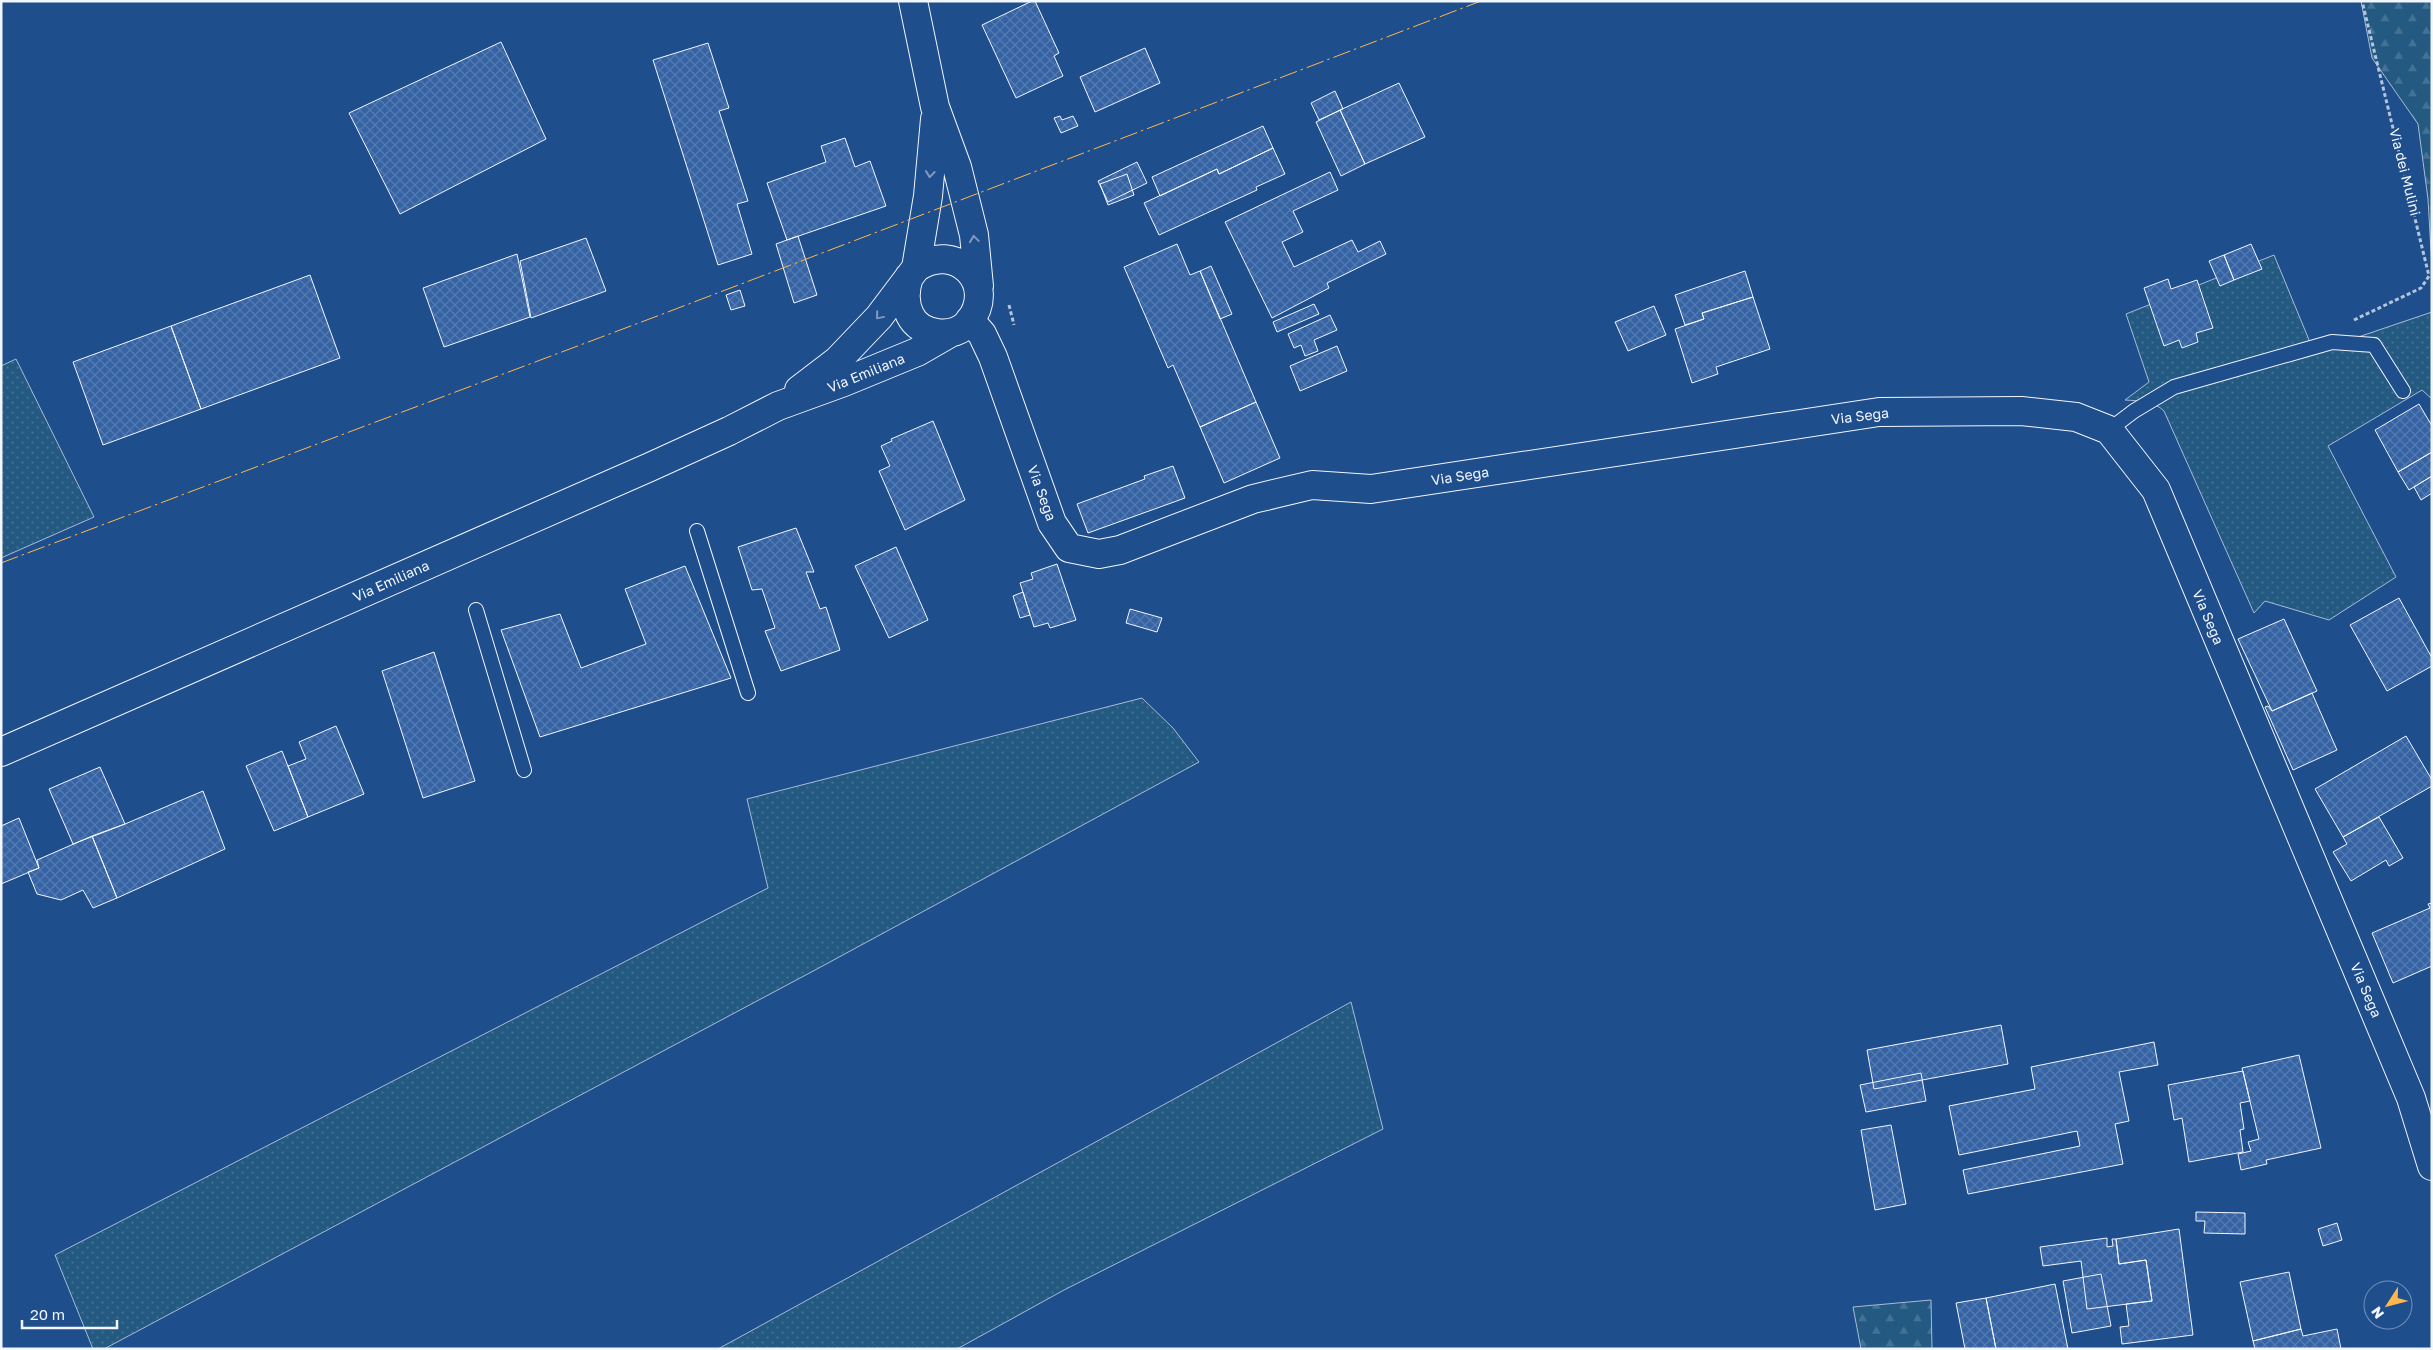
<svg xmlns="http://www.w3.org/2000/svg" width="2433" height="1350" font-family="'Golos Text',sans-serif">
<defs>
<pattern id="grass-dots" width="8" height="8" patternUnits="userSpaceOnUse" patternTransform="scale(1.25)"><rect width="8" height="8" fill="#245a82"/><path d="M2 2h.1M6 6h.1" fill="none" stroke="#447295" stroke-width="1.8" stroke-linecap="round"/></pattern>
<pattern id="forest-firs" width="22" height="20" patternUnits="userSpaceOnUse" patternTransform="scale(1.25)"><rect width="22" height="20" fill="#245a82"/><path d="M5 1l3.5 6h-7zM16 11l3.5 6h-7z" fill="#447295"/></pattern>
<pattern id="building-cross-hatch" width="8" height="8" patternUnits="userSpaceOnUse" patternTransform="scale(1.25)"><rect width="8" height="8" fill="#3563a3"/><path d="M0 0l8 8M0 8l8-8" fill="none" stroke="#537ab1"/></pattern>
</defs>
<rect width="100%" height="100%" fill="#1f4e8c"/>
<!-- grass -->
<path fill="url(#grass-dots)" stroke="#a8bbd7" d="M2274,255L2314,352L2432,312V399L2422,390L2328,446L2396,577L2329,620L2265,601L2254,613L2164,411C2154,401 2140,401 2125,400L2149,382L2126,314Z
M16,359L94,517L1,558V366Z
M1142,698L1173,728L1199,762L817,969L104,1349H93L55,1255L768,888L747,799Z
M1351,1002L1383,1129L1064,1290L957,1349H718Z"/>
<!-- forest -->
<path fill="url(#forest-firs)" stroke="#a8bbd7" d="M2361,1H2432V268L2428,199L2418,124L2372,58Z
M1931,1300L1932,1349H1861L1853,1307Z"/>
<!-- building -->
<path fill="url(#building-cross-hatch)" stroke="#f2f6ff" d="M1032,1H1035L1059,53L1054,56L1063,76L1016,98L982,25Z
M501,42L546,139L400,214L349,113Z
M708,43L729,108L719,111L748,201L737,204L752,254L718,265L653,60Z
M1145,48L1160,83L1095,112L1080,77Z
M1399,83L1425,137L1365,164L1340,110Z
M1335,91L1343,109L1319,120L1311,103Z
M1340,110L1365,164L1341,176L1316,122Z
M1060,116L1062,120L1073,116L1078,126L1061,133L1054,118Z
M1263,126L1273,148L1219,174L1217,169L1160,196L1152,177Z
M845,138L855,167L870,161L886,206L787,240L767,183L826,162L821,146Z
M1273,148L1285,174L1256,187L1257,190L1159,235L1144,203L1217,169L1219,174Z
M1137,162L1147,183L1108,202L1098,181Z
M1330,172L1338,190L1293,211L1303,232L1282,242L1294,267L1352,240L1358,252L1380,241L1386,254L1327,283L1329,288L1272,318L1225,222Z
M1127,174L1134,195L1108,205L1100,184Z
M798,236L817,295L794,303L776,244Z
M586,238L606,291L531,318L520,261Z
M1177,244L1190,275L1200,271L1256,402L1200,427L1173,365L1168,368L1124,267Z
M2251,244L2262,269L2234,280L2224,255Z
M517,254L530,317L444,347L423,288Z
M2224,255L2234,280L2220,286L2209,261Z
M1211,266L1232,314L1220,319L1200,271Z
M1745,271L1753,297L1702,313L1704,319L1685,325L1675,295Z
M310,275L340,358L201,409L171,326Z
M2168,279L2171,289L2197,280L2213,328L2196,333L2198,342L2182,348L2179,340L2164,346L2144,288Z
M740,290L745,306L731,310L726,295Z
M1753,297L1770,349L1716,367L1718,374L1692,383L1675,329L1704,319L1702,313Z
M1314,304L1319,314L1277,332L1273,322Z
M1654,306L1666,335L1628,351L1615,322Z
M1330,315L1337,330L1314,340L1318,351L1305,356L1301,345L1294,348L1288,334Z
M171,326L201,409L103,445L73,362Z
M1337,346L1347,371L1300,391L1290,366Z
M1256,402L1280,458L1224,483L1200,427Z
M2419,404L2432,426V452L2398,472L2375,430Z
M933,421L965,500L905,530L879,471L890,466L881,446L892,441L891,439Z
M2432,452V476L2409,490L2398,472Z
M1173,466L1185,498L1088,533L1077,504L1145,479L1144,476Z
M2432,476V493L2421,500L2414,487Z
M796,528L814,572H806L820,609L826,607L840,650L781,671L765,631L775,628L762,589L752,590L738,547Z
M896,547L928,620L889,638L855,566Z
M1057,564L1076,620L1050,628L1048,623L1034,627L1020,583L1033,579L1031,573Z
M685,566L731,678L540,737L501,630L560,614L581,668L646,644L625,589Z
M1023,592L1030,615L1020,618L1013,596Z
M2399,598L2432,658V666L2387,691L2350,625Z
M1130,609L1162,618L1157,632L1126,623Z
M2284,619L2317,691L2272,711L2238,639Z
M434,652L475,781L423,798L382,671Z
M2312,693L2337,750L2293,770L2265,707L2268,706L2272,711Z
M336,726L364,794L308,817L288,766L306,759L299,742Z
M2406,736L2432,780V786L2343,837L2315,789Z
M282,751L308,817L274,831L246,766Z
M100,767L125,824L73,844L49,789Z
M203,791L225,849L117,898L92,836L125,824Z
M2379,817L2403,858L2389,866L2386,860L2351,881L2333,852L2347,844L2343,837Z
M19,818L39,868L1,884V826Z
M92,836L117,898L93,908L83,890L61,900L37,894L28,872L39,868L37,860Z
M2432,903V966L2393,983L2372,933L2430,908L2428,904Z
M2001,1025L2008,1064L1874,1089L1867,1050Z
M2154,1042L2158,1065L2119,1072L2129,1121L2115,1124L2123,1164L1968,1194L1963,1170L2080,1146L2077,1131L1959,1155L1949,1106L2035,1089L2031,1067Z
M2299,1055L2321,1148L2266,1160L2267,1164L2241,1170L2238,1154L2251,1151L2248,1142L2259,1139L2242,1068Z
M2243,1071L2250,1101L2240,1103L2244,1129L2240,1130L2243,1152L2189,1162L2182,1118L2174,1120L2168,1085Z
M1921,1073L1926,1101L1866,1112L1860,1085Z
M1891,1125L1906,1204L1875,1210L1861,1130Z
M2196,1212L2245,1213V1234L2204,1233L2205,1221H2196Z
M2337,1223L2342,1240L2323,1246L2318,1229Z
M2179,1229L2193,1335L2122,1344L2120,1327L2129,1326L2126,1304L2152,1301L2146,1260L2119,1264L2116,1239Z
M2107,1238V1247L2113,1246L2112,1239H2116L2119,1264L2146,1260L2152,1301L2087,1309L2081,1261L2043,1266L2040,1247Z
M2289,1272L2301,1329L2253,1341L2240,1282Z
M2101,1274L2111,1326L2072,1333L2063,1281Z
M2055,1284L2068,1349H1996L1986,1298Z
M1986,1298L1996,1349H1965L1956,1303Z
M2301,1329L2303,1336L2337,1329L2341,1349H2255L2253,1341Z"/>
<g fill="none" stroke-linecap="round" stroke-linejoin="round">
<defs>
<path id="lane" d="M2109,430L2134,411L2174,387L2332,342L2374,345L2403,391
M697,531L748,693
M476,610L524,770"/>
<path id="street" d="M970,320L982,334L993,357L1052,523L1069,548L1099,554L1120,550L1253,499L1312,485L1371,489L1879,412L2021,411L2076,417L2109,430L2156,490L2411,1098L2432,1166"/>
<path id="secondary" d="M913,1L935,107L957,167L974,235L979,286
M916,268L928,196L935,119
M799,390L837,361L879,317L916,268C955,240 999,284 969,322C954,340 920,336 910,315C904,303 905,289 909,277
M1,752L650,467L729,431L778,406L844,382L917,352L950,333"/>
</defs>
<!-- lane casing -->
<use href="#lane" stroke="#f2f6ff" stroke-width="16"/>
<!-- street casing -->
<use href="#street" stroke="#f2f6ff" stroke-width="30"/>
<!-- secondary casing -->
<use href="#secondary" stroke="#f2f6ff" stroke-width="30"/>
<!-- path -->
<path stroke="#b3c4dc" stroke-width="3" stroke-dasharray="4 2.5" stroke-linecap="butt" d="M1009,305L1014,325
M2354,320L2421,288L2429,276L2362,1"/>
<!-- lane -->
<use href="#lane" stroke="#1f4e8c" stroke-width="14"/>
<!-- street -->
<use href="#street" stroke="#1f4e8c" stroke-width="28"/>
<!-- secondary -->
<use href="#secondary" stroke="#1f4e8c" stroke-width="28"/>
<!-- power -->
<path stroke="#ffb74d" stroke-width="1" stroke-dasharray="18 4 2.5 4" stroke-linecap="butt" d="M1,563L660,315L1481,1"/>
</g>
<!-- one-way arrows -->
<defs><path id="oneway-chevron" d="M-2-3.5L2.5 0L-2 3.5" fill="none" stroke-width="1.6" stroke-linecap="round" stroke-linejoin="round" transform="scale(1.25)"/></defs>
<g stroke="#7e9ac0">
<use href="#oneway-chevron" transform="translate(930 174) rotate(96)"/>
<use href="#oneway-chevron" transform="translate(974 239) rotate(-98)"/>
<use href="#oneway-chevron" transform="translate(879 316) rotate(130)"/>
</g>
<g text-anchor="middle" stroke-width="4" stroke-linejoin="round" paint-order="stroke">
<!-- street labels -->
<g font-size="14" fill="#f2f6ff" stroke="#1f4e8c">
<text transform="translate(2405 172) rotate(76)" y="5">Via dei Mulini</text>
<text transform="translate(866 373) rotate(-22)" y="5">Via Emiliana</text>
<text transform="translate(1860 416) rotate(-7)" y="5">Via Sega</text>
<text transform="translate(1460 476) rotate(-9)" y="5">Via Sega</text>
<text transform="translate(1042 493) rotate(70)" y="5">Via Sega</text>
<text transform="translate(391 581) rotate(-24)" y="5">Via Emiliana</text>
<text transform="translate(2208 617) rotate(67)" y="5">Via Sega</text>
<text transform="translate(2366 990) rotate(67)" y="5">Via Sega</text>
</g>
</g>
<!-- border -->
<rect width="2433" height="1350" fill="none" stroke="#f2f6ff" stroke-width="5"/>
<!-- north arrow -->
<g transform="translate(2388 1305) rotate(234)"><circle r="24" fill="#1f4e8c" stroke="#7391ba"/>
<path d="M0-4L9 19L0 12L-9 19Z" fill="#ffb74d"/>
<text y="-8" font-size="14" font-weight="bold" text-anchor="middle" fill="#f2f6ff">N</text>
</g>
<!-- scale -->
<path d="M22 1320v8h95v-8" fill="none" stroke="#f2f6ff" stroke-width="2.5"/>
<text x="30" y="1320" font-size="15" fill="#f2f6ff" stroke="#1f4e8c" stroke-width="4" paint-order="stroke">20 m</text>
</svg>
